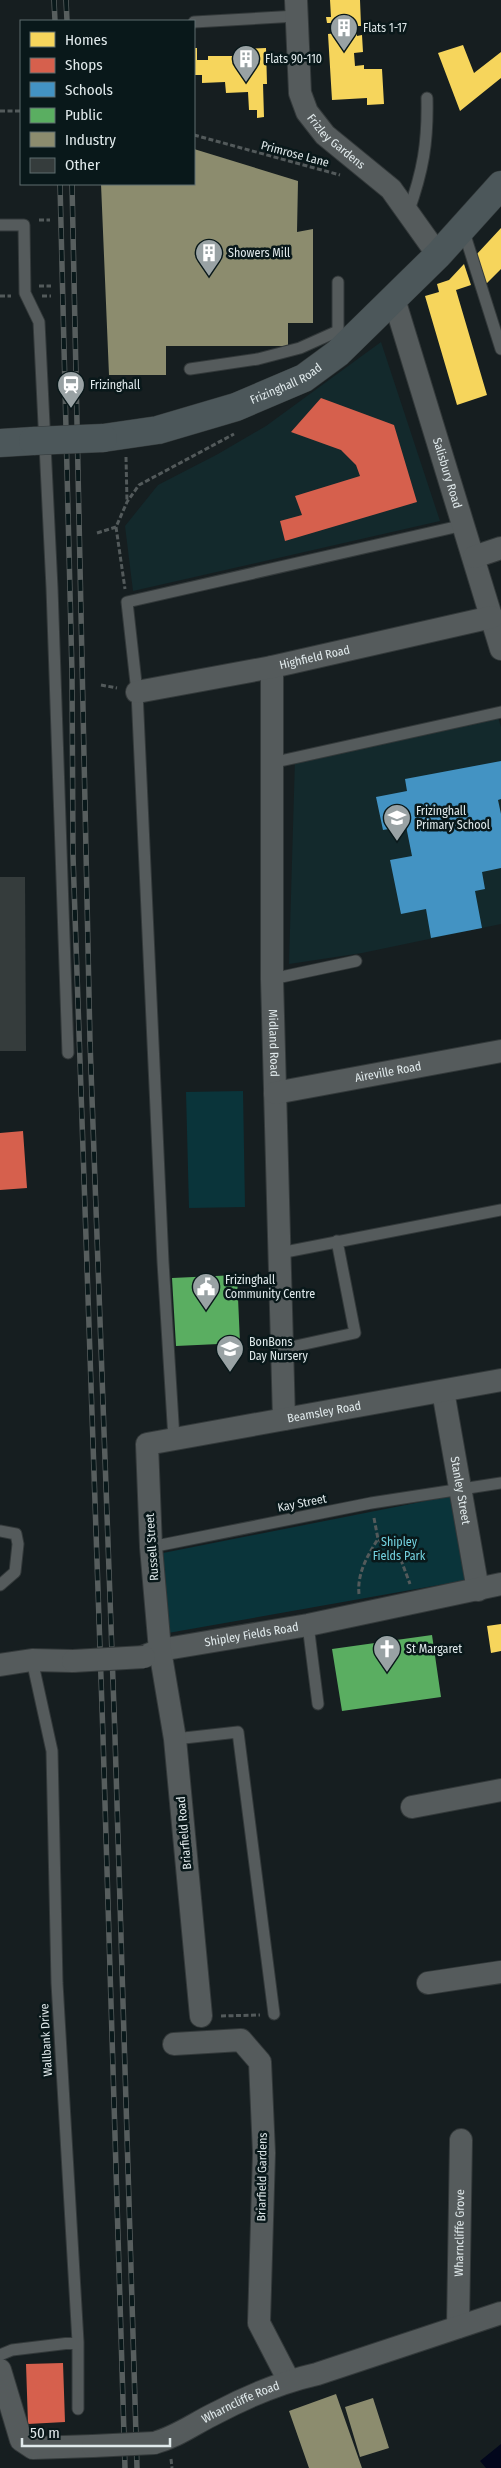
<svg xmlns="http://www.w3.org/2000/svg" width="501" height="2468" font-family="'Fira Sans Condensed',sans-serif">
<rect width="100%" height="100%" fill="#161e20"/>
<!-- built -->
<path fill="#13292c" d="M381,342L440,521L133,591L125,526L158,485L218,454L266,426Z
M498,717L501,727V924L362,953L289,964L295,759Z"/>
<!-- green -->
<path fill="#0a343a" d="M243,1091L245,1207L189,1208L186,1092Z
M451,1496L467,1580L168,1633L163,1553Z"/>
<!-- water -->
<path fill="#02071c" d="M501,2444V2468H486L480,2461Z"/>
<!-- homes -->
<path fill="#f6d55c" d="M330,0H360L361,26H356L357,36L362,35L363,52L354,53L355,66L364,65V69H382L384,104L367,105V98L332,100L328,34L337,33L336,23H327L326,17H331Z
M463,45L474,73L501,52V78L460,111L438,53Z
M194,48H197V60H208V56H238L239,68H247L246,49L266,48L267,84H263L264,117L257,118V110H249L248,92L226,93L225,82L202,83V75H194Z
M501,228V269L486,284L476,255Z
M464,264L471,285L456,290L487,395L457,405L425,296L439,292L437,284L449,280Z
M501,1624V1651L491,1653L487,1626Z"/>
<!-- shops -->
<path fill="#d6604d" d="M321,398L394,425L417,502L285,541L280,521L302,515L295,496L360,476L356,465L341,450L291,432Z
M23,1131L27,1188L0,1190V1133Z
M63,2363L65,2422L28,2424L26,2364Z"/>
<!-- schools -->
<path fill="#4393c3" d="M501,761V799L498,800L501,814V868L482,872L485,889L475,891L482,928L431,938L426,909L401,914L390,860L412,856L406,826L383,830L376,797L407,791L405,779Z"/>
<!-- public -->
<path fill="#5aae61" d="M237,1275L240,1343L176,1346L172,1278Z
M432,1635L441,1697L342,1711L332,1649Z"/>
<!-- industry -->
<path fill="#8c8c6e" d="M194,149L298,181L297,232L313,229V323H288V346H166V375H109L101,184H194Z
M336,2394L362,2468H309L289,2411Z
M373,2398L389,2448L360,2457L345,2407Z"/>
<!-- building -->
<path fill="#353c3c" d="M0,877H25L26,1051H0Z"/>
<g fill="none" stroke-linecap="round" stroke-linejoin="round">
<defs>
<path id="lane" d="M194,22L297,16
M408,213C423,171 428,143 427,98
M0,225H24L25,293L39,322L52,588L68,1053
M463,229L501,349
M338,282V339
M190,369L258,359L300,348L338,331
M271,763L501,712
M272,979L356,961
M280,1253L501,1210
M282,1349L355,1333L337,1241
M174,1439L163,1262L137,692L127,602L464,525
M0,1531L16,1534L18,1544L15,1572L0,1585
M151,1547L371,1503L501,1483
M308,1625L318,1704
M175,1739L238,1732L274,2014
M78,2342V2409
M0,2355L12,2350L78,2342L57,1983L52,1751L32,1660"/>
<g id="street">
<path id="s1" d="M296,0L300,93L307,112L325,135L391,189L438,255"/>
<path id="s2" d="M394,299L501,649"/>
<path d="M474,557L501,548"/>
<path id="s3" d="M272,667V979L284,1419"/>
<path id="s4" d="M137,692L272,667L492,617"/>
<path id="s5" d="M275,1093L501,1051"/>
<path id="s6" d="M443,1391L478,1590"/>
<path id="s7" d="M145,1656L160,1650L308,1625L501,1584"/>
<path d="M0,1665L32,1660L73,1661"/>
<path d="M412,1807L501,1790"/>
<path d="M428,1983L501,1972"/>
<path id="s8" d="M201,2016L175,1739L160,1650L151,1547L147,1444L501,1380"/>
<path d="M174,2044L241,2040L260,2062L264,2153L259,2323L289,2381"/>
<path id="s9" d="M458,2327L461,2140"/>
<path d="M0,2370L21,2440L33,2448L93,2446"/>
<path id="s10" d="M154,2443C177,2437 195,2423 216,2413C248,2396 282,2382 317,2374L501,2313"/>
</g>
<g id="secondary">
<path id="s11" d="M103,438L158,430L236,407L304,378L338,353L438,255L501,185"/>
<path d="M0,443L33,441"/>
</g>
</defs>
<!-- lane casing -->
<use href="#lane" stroke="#33393a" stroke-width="13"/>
<!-- street casing -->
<use href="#street" stroke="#33393a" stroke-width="24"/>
<!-- secondary casing -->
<use href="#secondary" stroke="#33393a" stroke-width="29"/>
<!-- path -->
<path stroke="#535a5b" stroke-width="3" stroke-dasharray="5 2.5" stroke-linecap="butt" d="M0,111H21
M194,135L340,175
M39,220H50
M39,286H51
M0,296H11
M42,296H51
M126,457L127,501
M116,527L125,589
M97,533L116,527L127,502L139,485L234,434
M101,685L117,688
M374,1518L378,1539
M359,1594C357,1574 367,1556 378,1539L401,1560L410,1584
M221,2016L260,2015
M171,2459L172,2468"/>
<!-- lane -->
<use href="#lane" stroke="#555b5c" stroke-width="11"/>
<!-- street -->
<use href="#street" stroke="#555b5c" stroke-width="22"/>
<!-- secondary -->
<use href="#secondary" stroke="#4c575a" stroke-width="28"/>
<defs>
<path id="rail" d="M54,0L55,21
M66,0L67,21
M60,184L72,674L73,856L103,1737L125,2468
M72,184L90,1042L115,1737L137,2468"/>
</defs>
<!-- rail casing -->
<use href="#rail" stroke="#575e5e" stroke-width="5.5"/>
<!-- rail -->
<use href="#rail" stroke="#09181a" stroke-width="4" stroke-dasharray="11" stroke-linecap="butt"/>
<defs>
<path id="street-bridge" d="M73,1661L144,1657
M93,2446L154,2443"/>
<path id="secondary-bridge" d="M33,441L103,438"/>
</defs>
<!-- street-bridge casing -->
<use href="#street-bridge" stroke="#33393a" stroke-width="24" stroke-linecap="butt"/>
<!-- secondary-bridge casing -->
<use href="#secondary-bridge" stroke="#33393a" stroke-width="29" stroke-linecap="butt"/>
<!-- street-bridge -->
<use href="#street-bridge" stroke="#555b5c" stroke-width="22"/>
<!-- secondary-bridge -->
<use href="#secondary-bridge" stroke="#4c575a" stroke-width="28"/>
</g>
<!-- icons -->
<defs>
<symbol id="building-pin" viewBox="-11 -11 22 30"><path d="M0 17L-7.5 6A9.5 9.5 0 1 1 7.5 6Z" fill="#99a2a4" stroke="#09181a"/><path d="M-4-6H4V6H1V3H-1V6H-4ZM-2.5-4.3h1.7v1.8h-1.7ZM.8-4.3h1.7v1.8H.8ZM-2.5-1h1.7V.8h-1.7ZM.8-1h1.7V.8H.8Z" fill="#fff"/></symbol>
<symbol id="station-pin" viewBox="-11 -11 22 30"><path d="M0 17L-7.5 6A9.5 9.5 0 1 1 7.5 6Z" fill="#99a2a4" stroke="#09181a"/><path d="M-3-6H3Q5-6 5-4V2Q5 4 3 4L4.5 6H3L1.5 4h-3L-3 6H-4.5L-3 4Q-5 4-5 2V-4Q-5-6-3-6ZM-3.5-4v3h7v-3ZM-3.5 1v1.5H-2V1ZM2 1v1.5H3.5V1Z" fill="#fff"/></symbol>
<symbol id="school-pin" viewBox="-11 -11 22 30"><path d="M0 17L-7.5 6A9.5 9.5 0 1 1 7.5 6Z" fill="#99a2a4" stroke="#09181a"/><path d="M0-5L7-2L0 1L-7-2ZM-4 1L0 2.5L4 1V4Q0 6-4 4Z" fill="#fff"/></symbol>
<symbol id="civic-pin" viewBox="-11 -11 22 30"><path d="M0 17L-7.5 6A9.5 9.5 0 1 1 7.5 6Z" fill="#99a2a4" stroke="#09181a"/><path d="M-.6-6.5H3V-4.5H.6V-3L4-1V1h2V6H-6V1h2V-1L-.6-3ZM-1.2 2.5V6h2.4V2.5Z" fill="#fff"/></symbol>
<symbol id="church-pin" viewBox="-11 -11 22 30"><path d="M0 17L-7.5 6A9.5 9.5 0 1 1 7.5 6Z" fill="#99a2a4" stroke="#09181a"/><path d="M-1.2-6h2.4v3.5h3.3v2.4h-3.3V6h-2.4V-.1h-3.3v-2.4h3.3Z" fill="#fff"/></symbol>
</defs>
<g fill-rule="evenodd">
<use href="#building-pin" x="328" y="12" width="32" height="43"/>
<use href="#building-pin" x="230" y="43" width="32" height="43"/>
<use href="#building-pin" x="193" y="237" width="32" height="43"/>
<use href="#station-pin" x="55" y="369" width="32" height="43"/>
<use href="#school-pin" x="381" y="802" width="32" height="43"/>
<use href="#civic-pin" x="190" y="1271" width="32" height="43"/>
<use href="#school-pin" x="214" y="1333" width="32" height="43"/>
<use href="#church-pin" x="371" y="1633" width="32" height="43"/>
</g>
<g text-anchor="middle" stroke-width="5" stroke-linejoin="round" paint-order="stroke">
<!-- poi labels -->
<g font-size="12" fill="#e0e9eb" stroke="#09181a" text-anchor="start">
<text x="363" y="32">Flats 1-17</text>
<text x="265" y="63">Flats 90-110</text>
<text x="228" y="257">Showers Mill</text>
<text x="90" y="389">Frizinghall</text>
<text x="416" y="815">Frizinghall<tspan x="416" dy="14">Primary School</tspan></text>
<text x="225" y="1284">Frizinghall<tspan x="225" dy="14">Community Centre</tspan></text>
<text x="249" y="1346">BonBons<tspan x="249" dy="14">Day Nursery</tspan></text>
<text x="406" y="1653">St Margaret</text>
</g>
<!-- street labels -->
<g font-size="12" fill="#e0e9eb" stroke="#09181a">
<text dy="4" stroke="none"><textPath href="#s1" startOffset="155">Frizley Gardens</textPath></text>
<text transform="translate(295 154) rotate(15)" y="4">Primrose Lane</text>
<text dy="4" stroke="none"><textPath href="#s11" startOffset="192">Frizinghall Road</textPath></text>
<text dy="4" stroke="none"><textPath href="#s2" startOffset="182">Salisbury Road</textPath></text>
<text dy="4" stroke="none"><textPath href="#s4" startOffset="181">Highfield Road</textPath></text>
<text dy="4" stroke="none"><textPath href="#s3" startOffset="376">Midland Road</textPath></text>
<text dy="4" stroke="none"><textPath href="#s5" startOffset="115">Aireville Road</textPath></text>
<text dy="4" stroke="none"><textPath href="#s8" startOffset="755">Beamsley Road</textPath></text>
<text dy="4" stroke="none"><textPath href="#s6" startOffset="101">Stanley Street</textPath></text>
<text transform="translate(302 1503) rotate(-11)" y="4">Kay Street</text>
<text transform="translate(152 1547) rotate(-94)" y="4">Russell Street</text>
<text dy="4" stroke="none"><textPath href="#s7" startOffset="109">Shipley Fields Road</textPath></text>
<text transform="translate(184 1833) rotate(-95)" y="4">Briarfield Road</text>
<text transform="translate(46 2040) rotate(-93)" y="4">Wallbank Drive</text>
<text transform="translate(262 2177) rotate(-89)" y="4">Briarfield Gardens</text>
<text dy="4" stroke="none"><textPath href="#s9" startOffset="94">Wharncliffe Grove</textPath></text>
<text dy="4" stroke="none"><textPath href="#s10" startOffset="96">Wharncliffe Road</textPath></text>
</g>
<!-- park labels -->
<g font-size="12" fill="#74d3e1" stroke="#09181a">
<text x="399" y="1546">Shipley<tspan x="399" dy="14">Fields Park</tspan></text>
</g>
</g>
<!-- legend -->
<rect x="20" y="20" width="175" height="165" fill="#09181a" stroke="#5f6c6e"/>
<rect x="30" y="32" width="25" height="15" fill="#f6d55c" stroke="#5f6c6e"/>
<text x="65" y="45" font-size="15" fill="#e0e9eb">Homes</text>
<rect x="30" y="58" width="25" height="15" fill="#d6604d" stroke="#5f6c6e"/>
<text x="65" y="70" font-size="15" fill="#e0e9eb">Shops</text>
<rect x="30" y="82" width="25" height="15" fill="#4393c3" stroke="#5f6c6e"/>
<text x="65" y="95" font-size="15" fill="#e0e9eb">Schools</text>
<rect x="30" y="108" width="25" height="15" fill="#5aae61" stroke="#5f6c6e"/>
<text x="65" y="120" font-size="15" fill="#e0e9eb">Public</text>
<rect x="30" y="132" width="25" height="15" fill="#8c8c6e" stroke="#5f6c6e"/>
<text x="65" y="145" font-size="15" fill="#e0e9eb">Industry</text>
<rect x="30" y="158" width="25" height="15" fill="#353c3c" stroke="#5f6c6e"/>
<text x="65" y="170" font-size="15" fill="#e0e9eb">Other</text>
<!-- scale -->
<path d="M22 2438v8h148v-8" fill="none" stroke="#e0e9eb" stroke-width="2.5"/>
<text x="30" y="2438" font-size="15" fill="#e0e9eb" stroke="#09181a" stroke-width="4" paint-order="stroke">50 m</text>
</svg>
